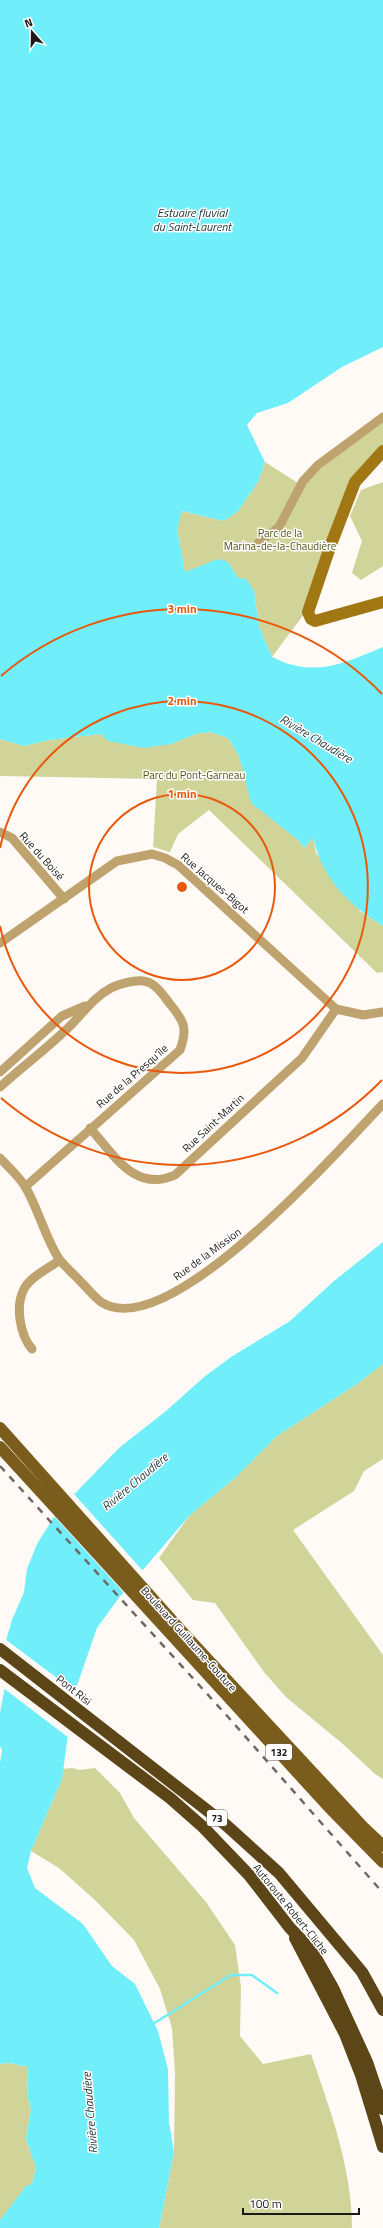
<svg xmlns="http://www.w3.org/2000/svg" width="383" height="2228" font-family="'Titillium Web',sans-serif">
<rect width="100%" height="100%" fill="#fffaf6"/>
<!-- green -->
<path fill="#d1d499" d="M383,417V451L355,482L310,606L272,657L259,626L254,591L238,578L228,562L185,573L177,529L181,511L224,521L238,511L258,482L265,462L301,485Z
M383,482V566L361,580L352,573L362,541L350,516L361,490Z
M210,732L228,738L239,756L243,770L304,848L313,838L316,853L360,911L383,926V972L377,973L209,810L178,834L170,852L153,847L157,779L0,776V739L24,746L49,740L101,734L171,744L196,734Z
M383,1364V1459L364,1471L354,1491L293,1530L383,1655V1779L375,1774L344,1745L286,1697L264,1672L215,1603L193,1600L159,1558L189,1516L236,1477L277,1436L357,1384Z
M72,1768L80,1770L95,1768L120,1793L134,1818L206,1902L235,1945L241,1987L240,2036L263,2064L311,2054C330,2110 352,2167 352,2228H159L174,2152L175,2073L172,2028L160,1989L134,1940L95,1900L59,1868L31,1851L62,1779V1769Z
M9,2063L27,2067L28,2099L31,2109L26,2139L36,2168L32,2184L0,2220V2064Z"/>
<!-- water -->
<path fill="#70eefa" d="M0,0H383V347L342,367L288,403L257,413L247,425L265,462L258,482L238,511L224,521L182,511L177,529L185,572L218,559L228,562L238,578L246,579L254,591L259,626L272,657C313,678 343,664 383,647V926C348,904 323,880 313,838L304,848L298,840L251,803L239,756L228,738L210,732L196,734L171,744L144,748L108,741L101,734L49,740L24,746L0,739Z
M383,1242V1364L357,1384L277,1436L236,1477L189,1516L118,1599L97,1628L73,1697L62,1779L31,1851L27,1868L35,1888L83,1924L112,1966L135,1984L158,2031L168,2069L169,2122L174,2152L159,2228H0V2220L26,2186L32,2184L36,2168L26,2139L31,2109L28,2099L27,2067L10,2063L0,2064V1763L2,1750L0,1746V1713L5,1686L4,1647L12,1620L24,1592L27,1569L37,1544L57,1512L119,1448L166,1411L204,1377L231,1357L290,1321L334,1281Z"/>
<!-- pier -->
<path fill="#fffaf6" d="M73,1493L144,1572L125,1594L53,1515Z
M5,1639L77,1693L69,1738L2,1687L1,1667Z"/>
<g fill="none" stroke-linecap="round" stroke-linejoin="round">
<!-- stream -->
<path stroke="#70eefa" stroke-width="2.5" d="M153,2024L231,1975H252L277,1993"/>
<!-- street -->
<path stroke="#bfa36e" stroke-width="9" d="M258,543L279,527L303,481L318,465L383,417
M0,832L12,838L64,899
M0,943L117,861L152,854L165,858L178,865L336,1009L363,1015L383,1012
M0,1072L62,1016L85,1006
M0,1087C23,1066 49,1047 71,1025C84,1012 94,997 111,988C119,984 133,980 143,981C155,982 163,995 170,1004C184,1021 188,1028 180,1050L25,1187
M90,1128C114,1155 135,1193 175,1175L302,1058L336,1009
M0,1158C8,1167 20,1177 26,1188C39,1211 45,1237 59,1259C65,1267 75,1275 82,1283C88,1289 94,1297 101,1302C168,1346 339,1149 383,1104
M32,1349C20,1335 15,1306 24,1289C30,1277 49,1268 60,1260"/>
<!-- secondary -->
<path stroke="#a07712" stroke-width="12" d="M383,451L355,482L330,547L308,612L311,619L315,621L383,602"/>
<!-- primary -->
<path stroke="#7a5d1d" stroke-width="12" d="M0,1428L184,1634L363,1827L383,1846
M0,1447L329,1807L383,1862"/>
<!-- highway -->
<path stroke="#5c4618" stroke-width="12" d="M0,1649L226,1825L279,1873L362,1972L383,2010
M0,1670L170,1798L203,1827L249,1875L290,1928L312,1951L333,1988L367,2062L383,2109
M295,1938L345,2034L361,2075L383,2147"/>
<!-- rail -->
<path stroke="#6c6966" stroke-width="2.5" stroke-dasharray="7 7" stroke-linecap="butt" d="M0,1466L229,1718L383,1893"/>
</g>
<!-- distance rings -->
<g fill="none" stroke="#e8590c" stroke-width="2">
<circle cx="182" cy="887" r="93"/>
<path d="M0 848A186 186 0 1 1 0 926"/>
<path d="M382 1080A278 278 0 0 1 1 1098M1 676A278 278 0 0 1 382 694"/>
</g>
<g text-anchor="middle" stroke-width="3" stroke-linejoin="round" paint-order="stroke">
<!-- shield labels -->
<g fill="#fff" stroke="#605f5d" stroke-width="1">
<rect x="266" y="1744" width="26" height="16" rx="3"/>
<rect x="207" y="1810" width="20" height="16" rx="3"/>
</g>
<g font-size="10" font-weight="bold" fill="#1c1a18">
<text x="279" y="1756">132</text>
<text x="217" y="1822">73</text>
</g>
<!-- park labels -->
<g font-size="11" fill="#555614" stroke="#fff">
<text x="280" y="537">Parc de la<tspan x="280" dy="13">Marina-de-la-Chaudière</tspan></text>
<text x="194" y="779">Parc du Pont-Garneau</text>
</g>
<!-- street labels -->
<g font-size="11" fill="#1c1a18" stroke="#fff">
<text transform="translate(42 856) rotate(48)" y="4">Rue du Boisé</text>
<text transform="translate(215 883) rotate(41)" y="4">Rue Jacques-Bigot</text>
<text transform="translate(132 1076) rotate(-41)" y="4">Rue de la Presqu'île</text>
<text transform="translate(213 1123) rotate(-43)" y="4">Rue Saint-Martin</text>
<text transform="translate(207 1254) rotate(-36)" y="4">Rue de la Mission</text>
<text transform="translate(189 1639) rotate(48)" y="4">Boulevard Guillaume-Couture</text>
<text transform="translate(74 1690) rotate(38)" y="4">Pont Risi</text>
<text transform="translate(291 1909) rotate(51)" y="4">Autoroute Robert-Cliche</text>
</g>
<!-- water labels -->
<g font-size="12" font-style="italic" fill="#1f3537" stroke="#fff">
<text x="192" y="217">Estuaire fluvial<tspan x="192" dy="14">du Saint-Laurent</tspan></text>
<text transform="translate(316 739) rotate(31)" y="4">Rivière Chaudière</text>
<text transform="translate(135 1482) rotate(-40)" y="4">Rivière Chaudière</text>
<text transform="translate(90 2113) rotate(-95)" y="4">Rivière Chaudière</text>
</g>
</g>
<circle cx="182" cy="887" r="6" fill="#e8590c" stroke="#fff" stroke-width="2"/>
<g font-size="12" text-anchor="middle" font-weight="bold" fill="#e8590c" stroke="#fff" stroke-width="3" stroke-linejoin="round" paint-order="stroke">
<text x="182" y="613">3 min</text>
<text x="182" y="705">2 min</text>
<text x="182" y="798">1 min</text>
</g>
<!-- north arrow -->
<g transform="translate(32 32) rotate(340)" stroke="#ffffff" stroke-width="3" paint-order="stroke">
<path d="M0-3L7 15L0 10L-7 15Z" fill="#1c1a18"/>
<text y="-6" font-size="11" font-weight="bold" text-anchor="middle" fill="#1c1a18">N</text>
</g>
<!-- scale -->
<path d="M243 2208v6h116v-6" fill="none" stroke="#1c1a18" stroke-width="2"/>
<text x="249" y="2208" font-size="12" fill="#1c1a18" stroke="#ffffff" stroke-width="3" paint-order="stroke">100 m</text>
</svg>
